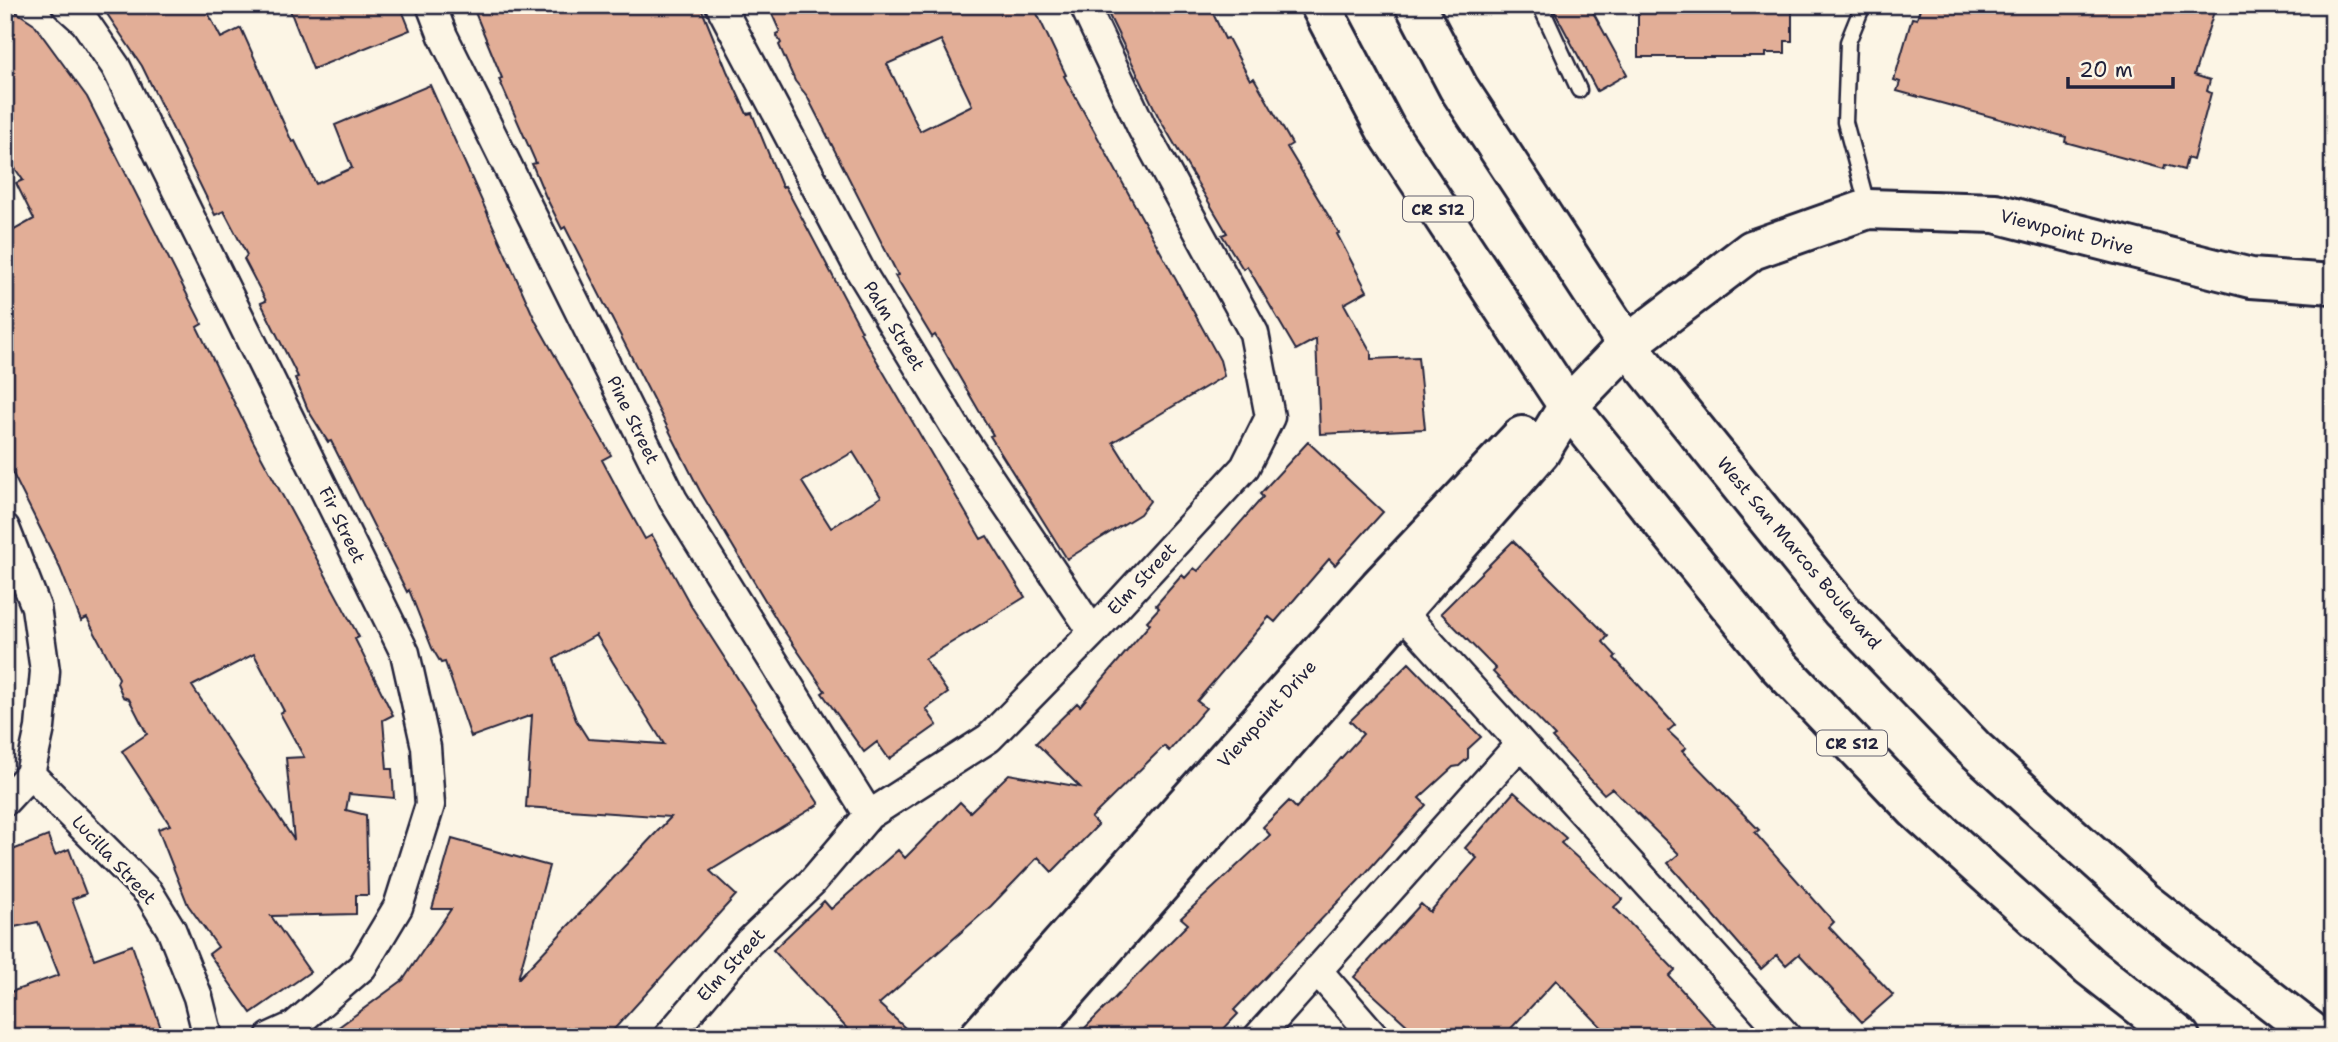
<svg xmlns="http://www.w3.org/2000/svg" width="2338" height="1042" font-family="'Shantell Sans',sans-serif">
<rect width="100%" height="100%" fill="#fcf5e5"/>
<filter id="ink" filterUnits="userSpaceOnUse"><feTurbulence type="fractalNoise" baseFrequency=".0143" numOctaves="2"/><feDisplacementMap in="SourceGraphic" scale="14" xChannelSelector="R" yChannelSelector="G"/><feConvolveMatrix kernelMatrix="1 2 1 2 8 2 1 2 1" color-interpolation-filters="sRGB"/></filter>
<g filter="url(#ink)">
<!-- building -->
<path fill="#e2ae97" stroke="#22223b" stroke-width="2" fill-rule="evenodd" d="M6,5L33,23L87,97L202,324L197,327L253,441L359,637L355,639L393,715L383,720L387,769H392L394,798L349,794L346,810L366,815L368,895H356V914L271,916L310,972L251,1013L209,954L218,947L188,905L158,829L170,825L122,751L147,734L129,699L123,697L117,683L119,678L87,618L81,621L60,568L5,458V235L34,219L16,183L23,180L5,154ZM254,654L284,711L280,713L304,757L286,758L294,840L192,686Z
M101,5H204L221,38L241,28L292,142L295,141L316,184L352,168L335,125L430,85L536,322L611,455L602,460L625,503L645,539L652,535L691,606L819,804L710,871L736,895L607,1037H325L403,980L451,909H432L452,839L549,866L518,979L671,817L526,807L532,715L471,737L445,662L441,663L432,648L409,590L407,592L331,441L328,442L308,410L295,378L298,377L261,303L266,301L244,259L247,255L224,211L215,215L142,66ZM596,635L664,744L588,739L576,720L554,659Z
M288,5H400L410,30L313,69Z
M472,5H700L727,71L747,114L752,113L782,187L785,186L862,331L860,332L981,539L987,536L1025,597L925,659L948,693L926,709L937,725L889,759L877,742L864,752L822,693L825,691L778,622L700,491L565,227L562,229L545,195L532,164L536,163L499,79L502,78ZM853,452L881,497L831,528L802,482Z
M768,5H1033L1066,75L1064,76L1220,360L1224,376L1113,442L1150,501L1140,514L1067,559L990,436L993,435L935,335L932,337L895,276L898,275L807,96L795,81L779,45L781,43L776,34L780,32ZM941,40L972,105L920,131L887,64Z
M1104,5H1209L1225,39L1228,38L1250,80L1254,78L1292,144L1287,147L1339,233L1337,234L1367,291L1344,304L1371,352V359L1418,357L1425,429L1320,434L1316,339L1296,350L1247,266L1243,269L1222,235L1227,233L1159,118Z
M1551,5H1589L1627,74L1597,91Z
M1638,5H1792V41H1785V53H1766V57H1638Z
M1921,5H2216L2194,75L2210,80L2207,91L2211,93L2193,160L2187,158L2184,170L2165,165L2164,169L2065,142L2066,137L1897,91L1900,82L1894,80L1912,18L1917,19Z
M1308,442L1383,512L1335,565L1329,559L1275,622L1269,617L1197,701L1206,708L1169,751L1164,746L1091,818L1098,825L1052,872L1038,857L991,906L879,1004L915,1037H855L773,950L824,901L831,909L898,850L905,858L960,802L970,812L1009,774L1080,787L1036,743L1077,703L1080,706L1150,624L1147,621L1159,608L1156,605L1182,575L1185,578L1194,568L1198,571L1263,497L1260,494Z
M1513,541L1608,636L1603,642L1616,656L1614,658L1675,725L1668,731L1686,748L1682,751L1759,830L1755,833L1834,922L1829,927L1893,995L1862,1022L1799,954L1786,965L1777,955L1761,969L1668,863L1679,854L1612,788L1604,794L1552,738L1555,736L1493,672L1496,669L1441,613Z
M1409,663L1481,737L1468,749V758L1459,766L1453,767L1419,798L1426,805L1363,876L1234,1010L1238,1014L1216,1037H1076L1188,924L1181,918L1270,835L1263,827L1289,801L1296,808L1363,734L1350,721Z
M1514,792L1566,838L1561,843L1623,899L1614,907L1675,970L1669,976L1724,1037H1611L1556,980L1503,1037H1420L1354,977L1421,904L1430,912L1477,858L1465,848Z
M48,836L55,855L69,849L86,894L72,899L94,959L132,945L164,1037H5V994L59,975L38,922L5,929V853Z"/>
<g fill="none" stroke-linecap="round" stroke-linejoin="round">
<defs>
<path id="lane" d="M1540,5L1579,90
M1863,5L1848,42L1845,122L1868,208"/>
<path id="street" d="M66,5L85,22L116,67L405,653L426,747L430,805L398,907L362,967L294,1026L270,1037
M431,5L443,36L673,500L869,815
M720,5L861,272L957,430L1093,632
M5,528L36,607L45,671L40,728L30,774L5,801
M1389,598L1787,1037
M30,774L149,893L171,929L198,997L208,1037
M1317,970L1375,1037
M668,1037L748,943L812,882L869,815L989,738L1093,632L1245,467L1270,417L1254,333L1142,128L1084,5
M1258,1037L1520,744"/>
<path id="secondary" d="M979,1037L1379,587L1522,436
M1027,1037L1540,452L1568,406L1627,345L1752,250L1868,209L1995,213L2251,278L2333,284"/>
<path id="primary" d="M1320,5L1386,130L1568,406L1778,665L1916,810L2089,966L2180,1037
M1415,5L1458,87L1627,345L1841,610L1975,749L2143,901L2318,1037"/>
</defs>
<!-- lane casing -->
<use href="#lane" stroke="#22223b" stroke-width="19"/>
<!-- street casing -->
<use href="#street" stroke="#22223b" stroke-width="33"/>
<!-- secondary casing -->
<use href="#secondary" stroke="#22223b" stroke-width="44"/>
<!-- primary casing -->
<use href="#primary" stroke="#22223b" stroke-width="44"/>
<!-- lane -->
<use href="#lane" stroke="#fcf5e5" stroke-width="14"/>
<!-- street -->
<use href="#street" stroke="#fcf5e5" stroke-width="28"/>
<!-- secondary -->
<use href="#secondary" stroke="#fcf5e5" stroke-width="38"/>
<!-- primary -->
<use href="#primary" stroke="#fcf5e5" stroke-width="38"/>
</g>
</g>
<g text-anchor="middle" stroke-width="6" stroke-linejoin="round" paint-order="stroke">
<!-- shield labels -->
<g fill="#fcf5e5" stroke="#63616e" stroke-width="2">
<rect x="1403" y="196.5" width="70" height="25" rx="5"/>
<rect x="1817" y="730.5" width="70" height="25" rx="5"/>
</g>
<g font-size="16" font-weight="bold" fill="#22223b">
<text x="1438" y="215">CR S12</text>
<text x="1852" y="749">CR S12</text>
</g>
<!-- street labels -->
<g font-size="18" fill="#22223b" stroke="#fcf5e5">
<text transform="translate(2067 232) rotate(14)" y="6">Viewpoint Drive</text>
<text transform="translate(894 326) rotate(59)" y="6">Palm Street</text>
<text transform="translate(633 420) rotate(64)" y="6">Pine Street</text>
<text transform="translate(342 525) rotate(64)" y="6">Fir Street</text>
<text transform="translate(1799 553) rotate(50)" y="6">West San Marcos Boulevard</text>
<text transform="translate(1142 579) rotate(-47)" y="6">Elm Street</text>
<text transform="translate(1267 714) rotate(-48)" y="6">Viewpoint Drive</text>
<text transform="translate(114 860) rotate(47)" y="6">Lucilla Street</text>
<text transform="translate(731 965) rotate(-48)" y="6">Elm Street</text>
</g>
</g>
<!-- margin -->
<rect width="2338" height="1042" fill="none" stroke="#fcf5e5" stroke-width="28"/>
<rect x="14" y="14" width="2310" height="1014" fill="none" stroke="#22223b" stroke-width="2.5" filter="url(#ink)"/>
<!-- scale -->
<path d="M2068 77v10h105v-10" fill="none" stroke="#22223b" stroke-width="3.5"/>
<text x="2079" y="77" font-size="21" fill="#22223b" stroke="#fcf5e5" stroke-width="5" paint-order="stroke">20 m</text>
</svg>
